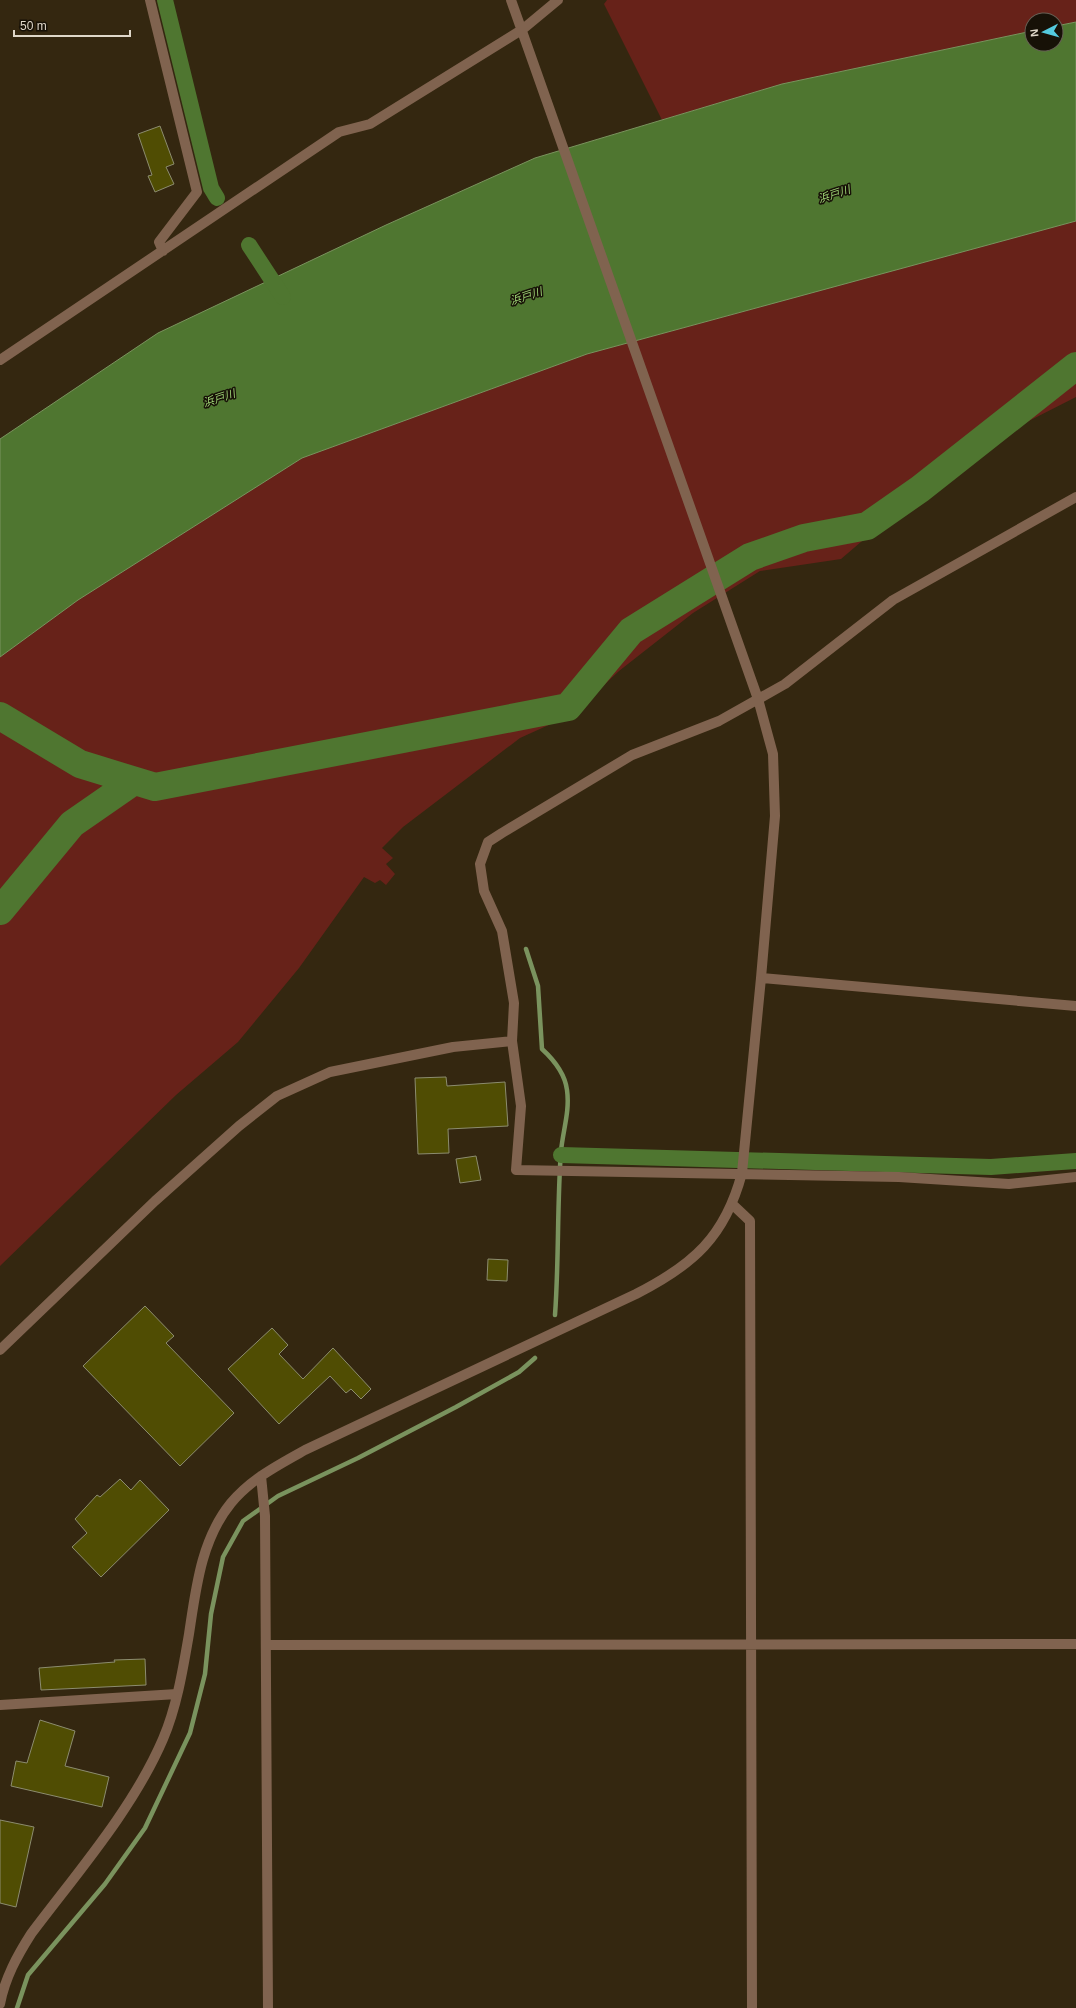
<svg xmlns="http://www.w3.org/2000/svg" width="1076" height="2008" font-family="Arial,'Noto Sans JP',sans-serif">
<rect width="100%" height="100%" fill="#342710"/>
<!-- green -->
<path fill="#672219" d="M607,0H1076V22L1056,26V20H1032V31L782,84L662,120L604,4Z
M1076,221V397L1009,431L977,452L882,524L841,559L760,571L693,613L619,671L573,714L520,738L403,827L382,848L393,858L386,864L395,874L386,885L380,880L375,883L364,877L299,968L238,1042L176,1095L0,1266V657L78,600L302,458L587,354Z"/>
<!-- water -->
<path fill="#4f7630" stroke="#7a935e" d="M1076,22V221L587,354L302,458L78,600L0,657V439L158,333L386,225L535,158L782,84L1032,31V44H1056V26Z"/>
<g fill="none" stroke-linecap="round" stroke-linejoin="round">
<!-- stream -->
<path stroke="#7a935e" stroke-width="4.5" d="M526,949L538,986L542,1049C554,1060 565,1074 567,1090C570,1111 563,1130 561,1151C557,1205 559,1261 555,1315
M17,2008L28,1975L105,1884L145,1828L190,1733L205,1674L211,1614L223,1557L243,1521L278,1496L358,1458L456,1407L519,1372L535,1358"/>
<!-- canal -->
<path stroke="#4f7630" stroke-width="16" d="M165,0L211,188L217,198
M249,245L283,297
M561,1155L991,1167L1076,1161"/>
<!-- river -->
<path stroke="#4f7630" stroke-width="28" d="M0,716L80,764L155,787L568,707L631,631L750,557L804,538L867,526L920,489L1076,366
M0,911L72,824L134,781"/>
</g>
<!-- building -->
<path fill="#504d03" stroke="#8c8c6f" d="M160,126L174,164L166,167L174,184L155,192L148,176L152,175L138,134Z
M446,1077L447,1086L505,1082L508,1126L448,1129L449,1153L418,1154L415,1078Z
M476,1156L481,1180L460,1183L456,1159Z
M488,1259L508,1260L507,1281L487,1280Z
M145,1306L174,1336L166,1343L234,1413L180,1466L83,1366Z
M272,1328L288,1345L279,1354L303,1379L333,1348L371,1389L361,1399L351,1389L346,1393L330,1376L279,1424L228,1369Z
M120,1479L131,1490L140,1480L169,1510L101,1577L72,1547L87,1533L75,1519L97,1495L100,1497Z
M145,1659L146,1685L41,1690L39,1668L115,1662L114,1660Z
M40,1720L75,1731L65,1766L109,1777L102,1807L11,1786L16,1761L27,1763Z
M0,1820L34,1827L16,1907L0,1903Z"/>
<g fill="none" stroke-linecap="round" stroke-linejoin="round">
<!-- minor -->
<path stroke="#80634f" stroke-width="10" d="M150,0L197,192L159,242L163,251
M0,360L339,132L370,124L523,29L558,0
M1076,497L893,600L785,684L719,721L632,755L502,833L488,842L480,864L484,891L502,931L514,1003L512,1041L521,1106L516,1170L899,1177L1009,1184L1076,1177
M761,978L1076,1006
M732,1204L750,1221L752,2008
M0,1350L155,1201L239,1126L277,1096L330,1072L453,1047L512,1041
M261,1476L265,1516L268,2008
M266,1645L1076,1644
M0,1705L177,1694
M0,2004C5,1978 17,1956 31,1934C76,1874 133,1809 163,1739C177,1706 183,1669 189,1634C196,1588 201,1540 231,1503C251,1479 278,1465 305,1450L636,1294C693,1265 725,1237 742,1173L761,978L775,816L773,754L758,699L511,0"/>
</g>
<g text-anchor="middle" stroke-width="3" stroke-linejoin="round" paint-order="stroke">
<!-- water labels -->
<g font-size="11" font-style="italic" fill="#a1d878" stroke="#171107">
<text transform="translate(834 194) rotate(-18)" y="4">浜戸川</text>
<text transform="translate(526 296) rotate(-18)" y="4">浜戸川</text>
<text transform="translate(219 398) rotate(-18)" y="4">浜戸川</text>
</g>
</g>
<!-- north arrow -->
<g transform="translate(1044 32) rotate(264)"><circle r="19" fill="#171107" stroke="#676055"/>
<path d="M0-3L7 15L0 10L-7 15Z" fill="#54cade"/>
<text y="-6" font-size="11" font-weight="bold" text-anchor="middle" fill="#dfd7c9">N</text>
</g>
<!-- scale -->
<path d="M14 30v6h116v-6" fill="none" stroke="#dfd7c9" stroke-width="2"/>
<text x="20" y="30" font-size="12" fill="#dfd7c9" stroke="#171107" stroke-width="3" paint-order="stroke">50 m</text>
</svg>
